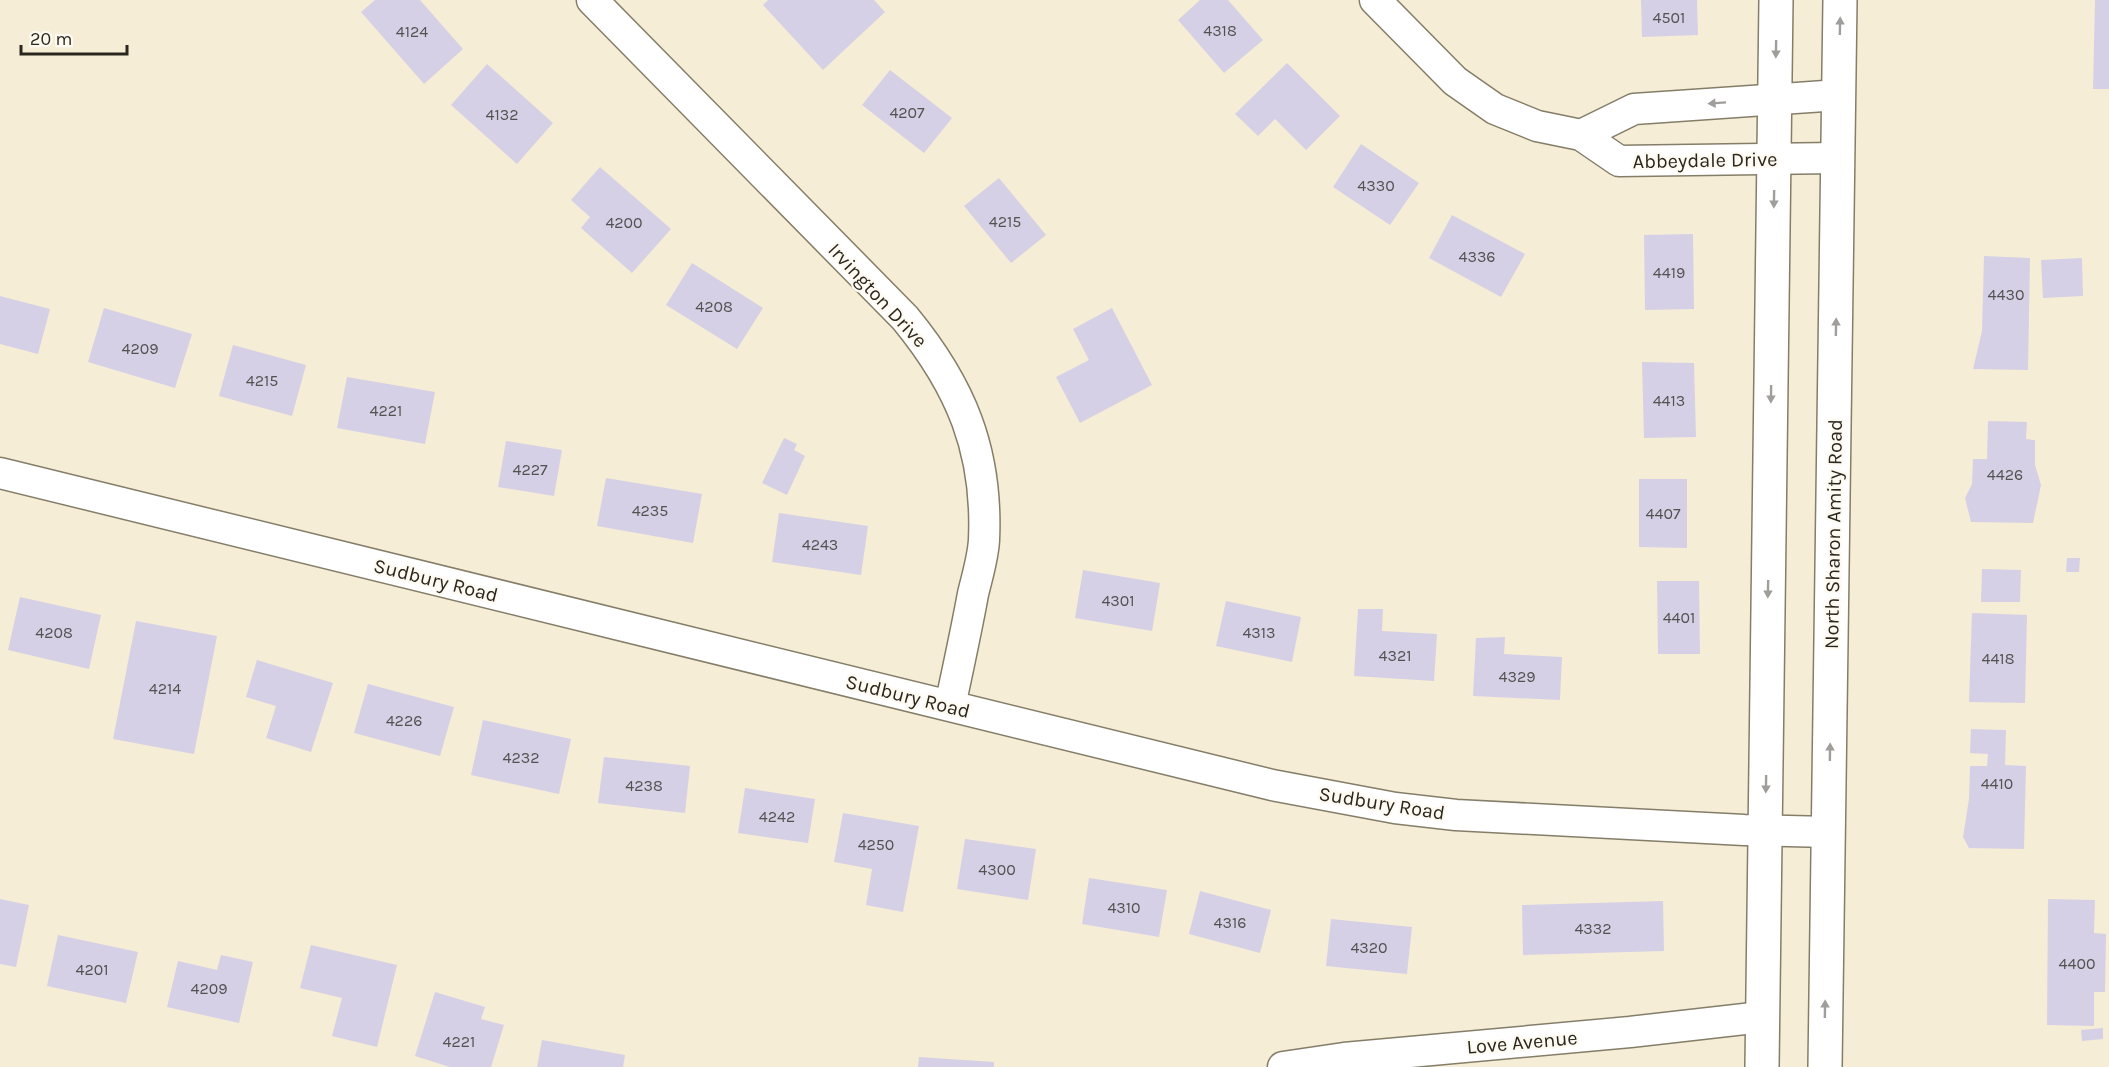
<svg xmlns="http://www.w3.org/2000/svg" width="2109" height="1067" font-family="Karla,sans-serif">
<rect width="100%" height="100%" fill="#f5edd6"/>
<!-- building -->
<path fill="#d6d0e6" d="M375,0H420L463,49L424,84L361,12Z
M768,0H874L885,12L823,70L763,5Z
M1200,0H1228L1263,40L1224,73L1178,20Z
M1641,0H1697L1698,35L1642,37Z
M2095,0H2109V89H2093Z
M1287,63L1340,116L1306,150L1275,119L1258,136L1235,114Z
M487,64L553,123L517,164L451,105Z
M890,70L952,118L924,153L862,105Z
M1361,144L1419,183L1390,225L1333,187Z
M600,167L671,229L632,273L581,228L590,217L571,200Z
M999,178L1046,235L1011,263L964,206Z
M1452,215L1525,254L1501,297L1429,258Z
M1693,234L1694,309L1645,310L1644,235Z
M1984,256L2030,258L2028,370L1973,369L1982,331Z
M2082,258L2083,296L2043,298L2041,260Z
M692,263L763,308L737,349L666,305Z
M0,296L50,309L38,354L0,344Z
M104,308L192,334L175,388L88,362Z
M1112,308L1152,385L1080,423L1056,377L1089,360L1073,329Z
M233,345L306,365L292,416L219,396Z
M1642,362L1694,363L1696,437L1644,438Z
M347,377L435,392L425,444L337,428Z
M1988,421L2027,422L2026,439L2035,440V465L2041,485L2033,523L1971,522L1965,498L1972,484L1973,459H1987Z
M784,438L797,444L794,450L805,456L787,495L762,483Z
M506,441L562,450L554,496L498,487Z
M606,478L702,494L693,543L597,526Z
M1639,479H1687V548L1639,547Z
M779,513L868,526L861,575L772,562Z
M2067,558H2080L2079,572H2066Z
M1982,569L2021,570L2020,602H1981Z
M1083,570L1160,583L1152,631L1075,618Z
M1657,581H1699L1700,654H1658Z
M20,597L101,615L89,669L8,650Z
M1226,601L1301,617L1292,662L1216,646Z
M1358,609H1383L1382,631L1437,634L1434,681L1354,676Z
M1972,613L2027,615L2025,703L1969,702Z
M136,621L217,636L194,754L113,739Z
M1505,637L1504,654L1562,657L1560,700L1473,696L1476,638Z
M257,660L333,683L311,752L266,738L276,706L246,697Z
M368,684L454,707L440,756L354,733Z
M483,720L571,739L559,794L471,775Z
M1971,729L2006,730L2005,765L2026,766L2024,849L1969,848L1963,837L1969,799L1970,766H1987L1988,754L1970,753Z
M604,757L690,766L685,813L598,803Z
M745,788L815,799L808,843L738,833Z
M843,813L919,826L903,912L866,905L872,869L834,862Z
M965,839L1036,849L1028,900L957,889Z
M1089,878L1167,890L1159,937L1082,924Z
M1200,891L1271,910L1260,953L1189,934Z
M0,899L29,905L16,967L0,964Z
M2048,899L2095,900L2094,933L2106,934L2105,992H2094V1026L2047,1025Z
M1663,901L1664,951L1523,955L1522,905Z
M1331,919L1412,927L1407,974L1326,966Z
M58,935L138,952L126,1003L47,986Z
M311,945L397,965L377,1047L332,1036L342,998L300,988Z
M221,955L253,962L239,1023L167,1007L178,961L217,970Z
M435,992L485,1007L481,1019L504,1025L491,1067H450L415,1056Z
M2103,1028V1039L2082,1041L2081,1030Z
M542,1040L625,1055L623,1067H537Z
M919,1057L994,1062V1067H918Z"/>
<g fill="none" stroke-linecap="round" stroke-linejoin="round">
<defs>
<path id="minor" d="M592,0L905,318C961,386 988,451 984,540C983,558 977,577 973,594C966,632 958,669 950,706
M1375,0L1455,81L1495,109L1537,126L1581,135L1619,161L1838,158
M1581,135L1634,109L1839,95
M0,473L1272,785L1395,808L1456,815L1744,830L1829,832
M1283,1067L1344,1058L1630,1032L1762,1017"/>
<path id="secondary" d="M1762,1067L1776,0
M1825,1067L1840,0"/>
</defs>
<!-- minor casing -->
<use href="#minor" stroke="#847d68" stroke-width="33"/>
<!-- secondary casing -->
<use href="#secondary" stroke="#847d68" stroke-width="36"/>
<!-- minor -->
<use href="#minor" stroke="#fff" stroke-width="30"/>
<!-- secondary -->
<use href="#secondary" stroke="#fff" stroke-width="33"/>
</g>
<!-- one-way arrows -->
<defs><path id="oneway-solid" d="M-6-.8H1V-3.2L6.5 0L1 3.2V.8H-6Z" transform="scale(1.5)"/></defs>
<g fill="#9f9e9a">
<use href="#oneway-solid" transform="translate(1840 26) rotate(-89)"/>
<use href="#oneway-solid" transform="translate(1776 49) rotate(91)"/>
<use href="#oneway-solid" transform="translate(1717 103) rotate(176)"/>
<use href="#oneway-solid" transform="translate(1774 199) rotate(91)"/>
<use href="#oneway-solid" transform="translate(1836 327) rotate(-89)"/>
<use href="#oneway-solid" transform="translate(1771 394) rotate(91)"/>
<use href="#oneway-solid" transform="translate(1768 589) rotate(91)"/>
<use href="#oneway-solid" transform="translate(1830 752) rotate(-89)"/>
<use href="#oneway-solid" transform="translate(1766 784) rotate(91)"/>
<use href="#oneway-solid" transform="translate(1825 1009) rotate(-89)"/>
</g>
<g text-anchor="middle" stroke-width="4.5" stroke-linejoin="round" paint-order="stroke">
<!-- number labels -->
<g font-size="16" fill="#555151">
<text x="1669" y="23">4501</text>
<text x="1220" y="36">4318</text>
<text x="412" y="37">4124</text>
<text x="907" y="118">4207</text>
<text x="502" y="120">4132</text>
<text x="1376" y="191">4330</text>
<text x="1005" y="227">4215</text>
<text x="624" y="228">4200</text>
<text x="1477" y="262">4336</text>
<text x="1669" y="278">4419</text>
<text x="2006" y="300">4430</text>
<text x="714" y="312">4208</text>
<text x="140" y="354">4209</text>
<text x="262" y="386">4215</text>
<text x="1669" y="406">4413</text>
<text x="386" y="416">4221</text>
<text x="530" y="475">4227</text>
<text x="2005" y="480">4426</text>
<text x="650" y="516">4235</text>
<text x="1663" y="519">4407</text>
<text x="820" y="550">4243</text>
<text x="1118" y="606">4301</text>
<text x="1679" y="623">4401</text>
<text x="54" y="638">4208</text>
<text x="1259" y="638">4313</text>
<text x="1395" y="661">4321</text>
<text x="1998" y="664">4418</text>
<text x="1517" y="682">4329</text>
<text x="165" y="694">4214</text>
<text x="404" y="726">4226</text>
<text x="521" y="763">4232</text>
<text x="1997" y="789">4410</text>
<text x="644" y="791">4238</text>
<text x="777" y="822">4242</text>
<text x="876" y="850">4250</text>
<text x="997" y="875">4300</text>
<text x="1124" y="913">4310</text>
<text x="1230" y="928">4316</text>
<text x="1593" y="934">4332</text>
<text x="1369" y="953">4320</text>
<text x="2077" y="969">4400</text>
<text x="92" y="975">4201</text>
<text x="209" y="994">4209</text>
<text x="459" y="1047">4221</text>
</g>
<!-- street labels -->
<g font-size="20" fill="#2a271f" stroke="#fefaf1">
<text transform="translate(1705 160) rotate(-1)" y="7">Abbeydale Drive</text>
<text transform="translate(878 295) rotate(47)" y="7">Irvington Drive</text>
<text transform="translate(1833 534) rotate(-89)" y="7">North Sharon Amity Road</text>
<text transform="translate(436 580) rotate(14)" y="7">Sudbury Road</text>
<text transform="translate(908 696) rotate(14)" y="7">Sudbury Road</text>
<text transform="translate(1382 803) rotate(9)" y="7">Sudbury Road</text>
<text transform="translate(1522 1042) rotate(-5)" y="7">Love Avenue</text>
</g>
</g>
<!-- scale -->
<path d="M21 45v9h106v-9" fill="none" stroke="#2a271f" stroke-width="3"/>
<text x="30" y="45" font-size="18" fill="#2a271f" stroke="#fefaf1" stroke-width="4.5" paint-order="stroke">20 m</text>
</svg>
